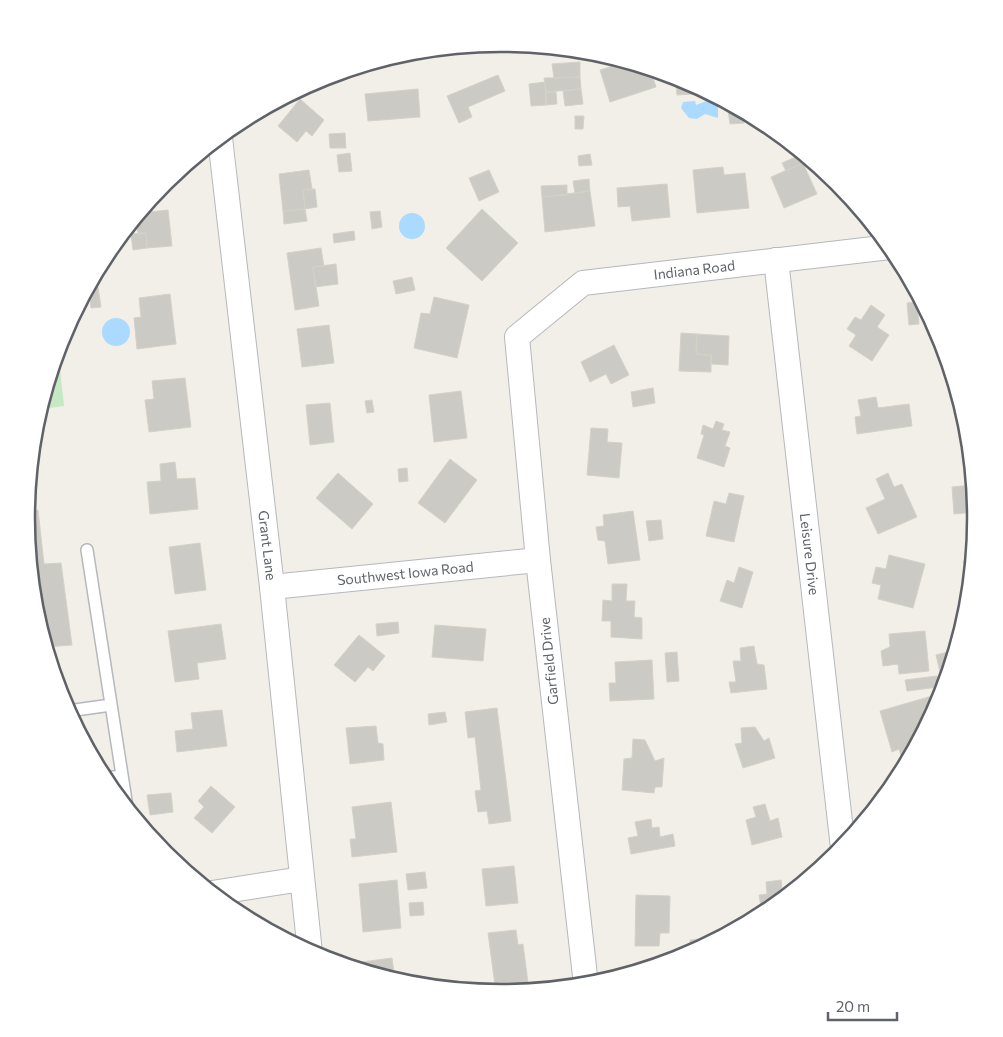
<svg xmlns="http://www.w3.org/2000/svg" width="1003" height="1037" font-family="Commissioner,sans-serif">
<rect width="100%" height="100%" fill="#f1efe8"/>
<!-- green -->
<path fill="#c5e8c5" d="M58,351L64,406L41,409Z"/>
<!-- water -->
<path fill="#aadaff" d="M709,100L718,104V118L705,114L697,119L689,118L681,108L683,102L695,101L696,105Z
M399 226a13 13 0 1 1 26 0a13 13 0 1 1-26 0Z
M102 332a14 14 0 1 1 28 0a14 14 0 1 1-28 0Z"/>
<!-- building -->
<path fill="#cccac5" stroke="#d6d1c6" d="M580,62V77L554,78L552,64Z
M626,62L650,69L656,87L610,102L600,70Z
M498,75L505,91L468,107L472,117L459,123L447,96Z
M672,76L684,80L690,83L673,85Z
M580,77L581,89L546,92L544,78Z
M545,82L546,105L531,106L529,84Z
M690,83L708,93L677,95L676,84Z
M418,89L420,117L368,121L365,94Z
M581,89L583,104L565,106L563,91Z
M546,92H556L557,104L546,105Z
M300,99L324,120L312,136L306,131L297,142L278,126Z
M727,103L742,111L744,123L730,124Z
M575,116H584L583,129H575Z
M345,133L346,148H330L329,134Z
M350,153L352,171L339,172L337,155Z
M590,154L592,165L579,166L578,156Z
M798,156L803,163L786,171L782,163Z
M803,163L817,194L784,208L771,177Z
M723,167L724,175L745,173L749,208L697,213L693,170Z
M309,170L312,189L303,190L305,209L283,211L279,174Z
M489,170L499,192L479,201L469,178Z
M589,179L590,191L575,193L573,181Z
M667,184L670,217L632,221L630,206L618,207L617,188Z
M567,185V195L542,197L541,186Z
M315,189L317,207L305,209L303,190Z
M590,191L595,226L545,232L542,197Z
M305,209L307,221L284,224L283,211Z
M482,209L518,243L482,281L446,248Z
M168,210L172,246L147,248L146,233H138L136,218L140,213Z
M380,211L382,227L372,229L370,212Z
M354,231L355,240L334,243L333,234Z
M146,233L147,248L133,250L131,234Z
M321,248L324,266L313,267L319,306L295,310L287,253Z
M336,264L338,284L315,287L313,267Z
M412,277L415,290L396,294L393,281Z
M98,287L101,307L91,308L89,288Z
M170,294L176,344L137,349L134,318L141,317L139,298Z
M434,297L469,305L457,358L414,348L421,313L430,314Z
M917,302L919,324L909,325L907,303Z
M871,305L885,315L877,327L889,335L872,361L849,346L856,335L847,329L855,317L861,320Z
M329,325L334,363L302,367L297,329Z
M681,333L697,334L696,354L711,355V372L679,371Z
M697,334L729,336L728,365L711,364V355L696,354Z
M614,345L629,375L611,384L606,374L590,382L581,362Z
M941,345H943L952,375L944,376Z
M185,378L191,427L149,432L145,400L154,399L152,381Z
M653,388L655,403L633,407L631,392Z
M461,391L467,438L434,442L429,395Z
M876,397L878,408L909,404L912,426L857,434L855,417L861,416L858,400Z
M372,400L374,412L367,413L365,401Z
M330,403L334,442L310,445L306,405Z
M716,421L724,424L722,430L730,432L725,446L730,448L724,467L697,458L704,435L701,434L703,425L713,429Z
M591,428L608,429L607,442L622,443L619,478L587,475Z
M450,459L477,480L445,523L418,503Z
M175,462L177,479L195,478L198,509L150,514L147,482L161,481L160,464Z
M407,468L408,481L399,482L398,469Z
M338,473L373,504L352,529L316,498Z
M888,473L894,487L902,484L917,517L878,534L866,508L885,499L876,479Z
M973,485L976,512L954,514L952,487Z
M729,493L744,496L734,542L706,536L714,501L726,504Z
M38,510L44,564L61,563L72,645L46,647L35,611L26,518L27,511Z
M633,511L640,560L608,564L605,541L598,540L596,527L604,526L603,515Z
M661,520L663,539L649,541L646,521Z
M200,543L206,590L175,594L169,547Z
M889,555L925,564L913,608L878,599L881,585L872,583L876,567L886,569Z
M973,559L971,573H966L963,561Z
M739,567L753,572L742,608L720,601L727,580L734,583Z
M612,584H627L626,601H635L634,617L642,618V639L611,637V621H602L603,600L612,601Z
M398,622L399,633L377,636L376,624Z
M221,624L226,659L197,663L199,679L175,682L168,631Z
M435,625L486,629L483,661L432,657Z
M925,631L929,671L899,674L898,664L883,666L881,651L890,647L889,634Z
M359,635L385,656L373,671L368,667L355,682L334,665Z
M754,646L757,664L764,665L767,689L731,693L729,682H736L733,661H741L740,648Z
M677,652L679,681L667,682L665,653Z
M948,652L951,666L946,682L942,681L936,655Z
M652,660L654,699L610,701L609,683H616L615,662Z
M937,676L939,687L907,691L905,680Z
M939,694L940,701L908,762L903,763L899,749L892,752L880,711Z
M497,708L511,821L489,824L487,811L478,812L475,791L481,790L475,737L468,738L465,712Z
M222,710L227,746L177,752L175,731L193,729L191,713Z
M445,712L447,722L429,725L428,714Z
M376,726L378,743L383,744L384,760L350,764L346,728Z
M755,727L764,741L769,738L775,758L743,768L735,744L742,743L741,728Z
M633,739L645,740L655,761L664,758L662,787H655L654,793L622,790L624,759L632,758Z
M211,786L235,807L212,833L194,818L204,807L198,801Z
M171,793L173,812L150,815L147,795Z
M391,802L397,852L352,857L350,839H356L352,807Z
M765,804L770,821L778,818L782,837L752,845L746,820L756,817L753,807Z
M651,819L652,828L659,827L660,837L673,834L675,846L631,854L628,838L638,836L635,822Z
M514,866L518,903L486,906L482,869Z
M425,872L427,888L408,890L406,874Z
M397,880L401,928L363,932L359,884Z
M781,880L783,898L785,897L758,917L761,907L759,895L767,894L766,882Z
M636,895L670,896L669,933H660L659,946H635Z
M423,902L424,915L410,916L409,903Z
M516,930L518,945L523,944L529,991L496,993L488,933Z
M699,939V949L690,951V940Z
M392,958L395,980L363,971L362,962Z"/>
<g fill="none" stroke-linecap="round" stroke-linejoin="round">
<defs>
<path id="lane" d="M87,550L127,807
M68,711L111,705
M104,778L122,776"/>
<g id="street">
<path id="s1" d="M220,138L272,587L310,953"/>
<path id="s2" d="M776,260L843,848"/>
<path id="s3" d="M272,587L538,560"/>
<path d="M212,893L302,879"/>
<path id="s4" d="M586,985L538,560L517,337L583,283L890,247"/>
</g>
</defs>
<!-- lane casing -->
<use href="#lane" stroke="#b5b8bc" stroke-width="14"/>
<!-- street casing -->
<use href="#street" stroke="#b5b8bc" stroke-width="26"/>
<!-- lane -->
<use href="#lane" stroke="#fff" stroke-width="11"/>
<!-- street -->
<use href="#street" stroke="#fff" stroke-width="24"/>
</g>
<g text-anchor="middle" stroke-width="4" stroke-linejoin="round" paint-order="stroke">
<!-- street labels -->
<g font-size="14" fill="#5f6368" stroke="#fff">
<text dy="5" stroke="none"><textPath href="#s4" startOffset="849">Indiana Road</textPath></text>
<text dy="5" stroke="none"><textPath href="#s1" startOffset="410">Grant Lane</textPath></text>
<text dy="5" stroke="none"><textPath href="#s2" startOffset="296">Leisure Drive</textPath></text>
<text dy="5" stroke="none"><textPath href="#s3" startOffset="134">Southwest Iowa Road</textPath></text>
<text transform="translate(549 661) rotate(-96)" y="5">Garfield Drive</text>
</g>
</g>
<!-- crop -->
<path d="M0 0H1003V1037H0ZM35 518a466 466 0 1 1 932 0a466 466 0 1 1-932 0Z" fill="#fff" fill-rule="evenodd"/>
<path fill="none" stroke="#5f6368" stroke-width="2.5" d="M35 518a466 466 0 1 1 932 0a466 466 0 1 1-932 0Z"/>
<!-- scale -->
<path d="M828 1012v8h69v-8" fill="none" stroke="#5f6368" stroke-width="2.5"/>
<text x="836" y="1012" font-size="15" fill="#5f6368" stroke="#ffffff" stroke-width="4" paint-order="stroke">20 m</text>
</svg>
